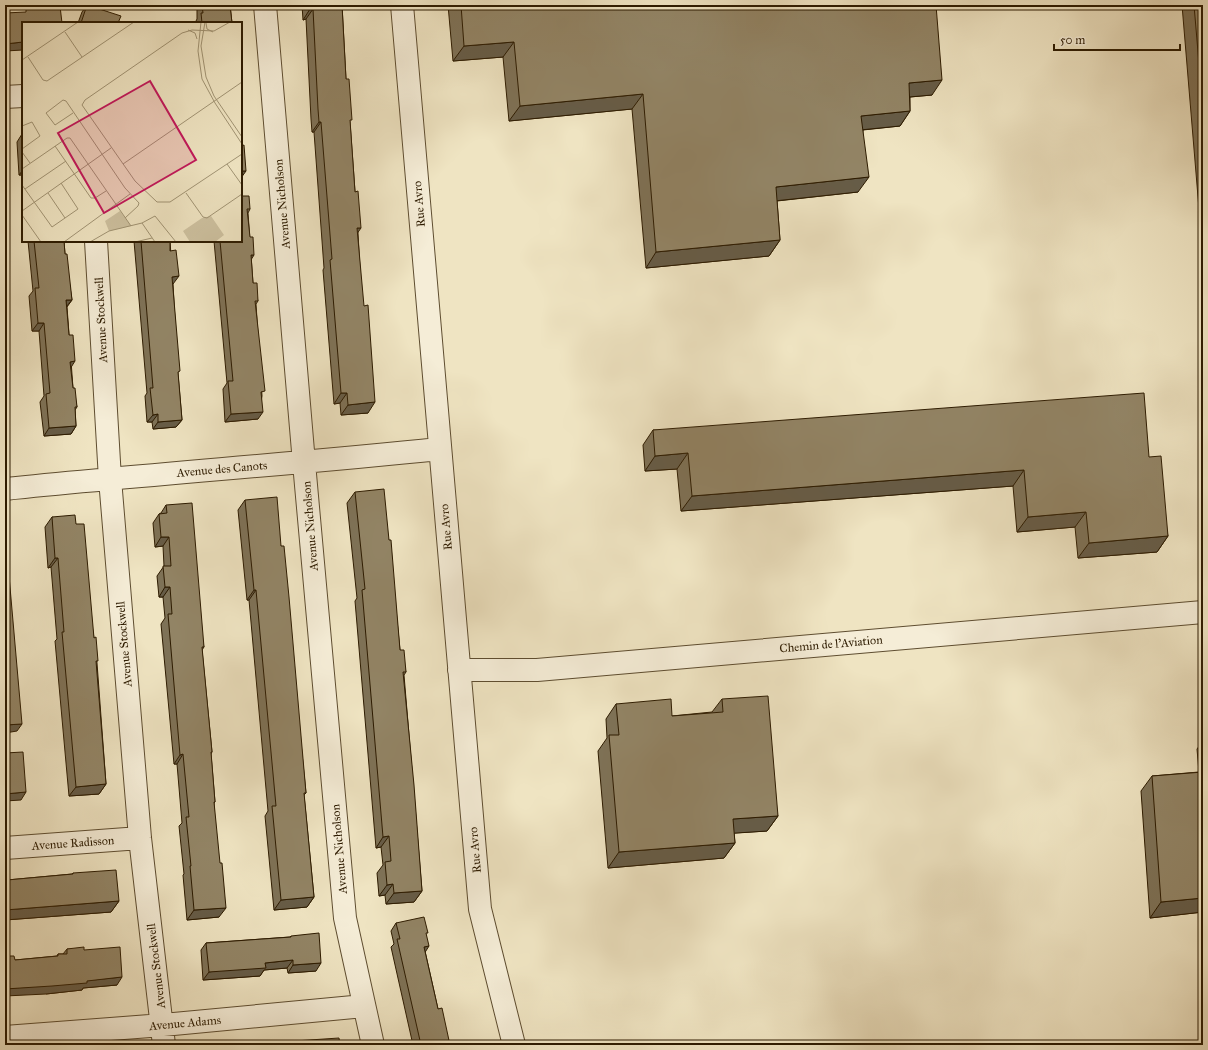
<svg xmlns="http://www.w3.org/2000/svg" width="1208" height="1050" font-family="'IM FELL Great Primer',serif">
<rect width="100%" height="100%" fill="#efe4c2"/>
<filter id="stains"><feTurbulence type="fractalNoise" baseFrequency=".005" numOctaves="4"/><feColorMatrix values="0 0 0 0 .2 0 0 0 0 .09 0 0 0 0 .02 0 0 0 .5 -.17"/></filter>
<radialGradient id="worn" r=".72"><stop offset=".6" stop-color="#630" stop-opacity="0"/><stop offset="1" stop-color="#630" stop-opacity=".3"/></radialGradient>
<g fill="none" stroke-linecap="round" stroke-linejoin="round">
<defs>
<path id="minor" d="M265,5L304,463L345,918L373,1045
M402,5L480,909L514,1045
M5,97L23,96
M96,241L110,479L140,838L164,1045
M5,489C150,474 295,464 439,449
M459,670H537L1203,612
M5,848L140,838
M5,1037L163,1025L364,1006"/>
</defs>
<!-- minor casing -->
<use href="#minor" stroke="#5e4d30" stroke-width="24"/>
<!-- minor -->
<use href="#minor" stroke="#f5edd7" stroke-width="22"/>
</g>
<!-- wall -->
<path fill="#7e7257" stroke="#2d1b00" d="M87,5L118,23H78L82,12Z
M197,5H230L232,23H196V21L197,19Z
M302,5H342L346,79L350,122L358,233L368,413L341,415L340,403L334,404L323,270L324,268L314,132H312L311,119L306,19L303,20Z
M448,5H936L932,95L910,97V111L900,126L863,130L858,192L777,201L780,240L769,256L646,268L632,109L509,121L503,57L453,61Z
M1182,5H1203V257Z
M22,134H23V185L22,175H19L17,142Z
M241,196L250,209L248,213L253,283L258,301L256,304L262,396L258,419L225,422L223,389L227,383L214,241H241Z
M28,241H64L65,254L72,300L67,307L73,388L77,407L75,410L76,426L71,434L44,436L40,402L44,396L39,331H32L29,296L33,291Z
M134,241H170L173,284L178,374L182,420L176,427L153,429L152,422H147L145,396L147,393Z
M653,430L1149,457L1168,536L1157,552L1078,558L1075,527L1017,532L1013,486L681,511L677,469L645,471L643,445Z
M355,492L389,540L400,650L406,672L404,675L422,891L414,902L386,904L385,895L379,896L377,873L383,865L381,847L376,848L355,601L357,598L347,503Z
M245,500L281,546L306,793L304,795L314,897L307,907L274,910L265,816L268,811L249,600H247L238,510Z
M166,505L204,647L202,650L212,752L211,754L215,802L214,803L219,917L187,920L183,875L184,874L179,826L182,823L177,764H174L161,624L165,618L163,597H159L157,576L164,566L163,546L155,547L153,523L159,514L161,513Z
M52,517L76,524L94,638L97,663L106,784L99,794L69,796L55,641L57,639L51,567L48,568L45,527Z
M722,699L778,816L767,831L734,833L735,843L724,858L608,868L598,751L607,738L606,719L616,704L672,716L712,712Z
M1203,741V912L1150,918L1141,791L1152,776L1199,772L1197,749Z
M73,873L119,901L111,912L5,920V882L7,880L72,874Z
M396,923L426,935L425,951L438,1009L450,1045H413L391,947L394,944L391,931Z
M291,936L316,971L288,973L287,968L264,970L260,976L203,980L201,950L206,943L290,937Z
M67,949L84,950L117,985L83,988L82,990L46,994L15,960L57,956L58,954H63Z"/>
<!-- shaded-wall -->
<path fill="#665c47" stroke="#2d1b00" d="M310,9H313L306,19L303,20Z
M23,42V50L5,51V44Z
M514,42L503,57L453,61L464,46Z
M942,80L932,95L898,98L909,83Z
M643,94L632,109L509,121L520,106Z
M910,111L900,126L850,131L861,116Z
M319,122H321L314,132H312Z
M23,170V173L22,175H19Z
M241,171H246L241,178Z
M869,177L858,192L765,202L776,187Z
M357,228H361L354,238Z
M780,240L769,256L646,268L656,252Z
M251,255H254L249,263Z
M179,276L173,284H167L172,277Z
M66,300H72L66,307Z
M38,323H44L39,331H32Z
M75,361L70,369V362Z
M341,393H347L340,403L334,404Z
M375,402L368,413L341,415L348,405Z
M263,412L258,419L225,422L231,414Z
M158,414L152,422H147L153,415Z
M182,420L176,427L153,429L158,422Z
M76,426L71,434L44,436L49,428Z
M688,453L677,469L645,471L655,456Z
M1024,470L1013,486L681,511L692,496Z
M1086,512L1075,527L1017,532L1028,517Z
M1168,536L1157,552L1078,558L1089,543Z
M161,537H169L163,546L155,547Z
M55,558H58L51,567L48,568Z
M165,587H170L163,597H159Z
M254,590H256L249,600H247Z
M22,724L17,731L5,733V725Z
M183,754L177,764H174L180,755Z
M106,784L99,794L69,796L76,787Z
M26,792L21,800L5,801V794Z
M778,816L767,831L722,834L733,819Z
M389,836L381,847L376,848L383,837Z
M735,843L724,858L608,868L619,852Z
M393,884L385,895L379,896L387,885Z
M422,891L414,902L386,904L394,893Z
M314,897L307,907L274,910L281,900Z
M1203,898V912L1150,918L1161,902Z
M119,901L111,912L5,920V910Z
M226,908L219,917L187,920L194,910Z
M429,946L424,954V947Z
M293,960L287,968L264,970L260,976L203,980L209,972L265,963Z
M321,963L316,971L288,973L293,965Z
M122,977L117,985L83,988L82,990L46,994L5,996V989Z"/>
<!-- building -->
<path fill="#928465" stroke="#2d1b00" d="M87,5L121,16L118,23H81Z
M202,5H230L232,23H202L201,13H203Z
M310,5H342L346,79H349L352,120H350L355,192L358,191L361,228H357L364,306L368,305L375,402L348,405L347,393H341L330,260L332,259L321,122H319L318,109L313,9H310Z
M461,5H936L942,80L909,83L910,111L861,116L869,177L776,187L780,240L656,252L643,94L520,106L514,42L464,46Z
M1194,5H1203V111Z
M60,6L62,23H23V42L5,44V13L26,12V8Z
M244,145L246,171H241V146Z
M241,196H249L250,209H247L250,237H253L254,255H251L253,283H257L258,301H255L265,391L261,392L263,412L231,414L228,381H233L220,241H241Z
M34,241H64L65,254H67L72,300H66L69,335H73L75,361L70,362L73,388H75L77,407H75L76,426L49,428L46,394L50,393L44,323H38L35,288H39Z
M141,241H170V251L176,250L179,276L172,277L180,371L178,372L182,420L158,422V414L153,415L150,388H153Z
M1144,393L1149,457L1161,456L1168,536L1089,543L1086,512L1028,517L1024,470L692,496L688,453L655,456L653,430Z
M5,403L8,435L5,436Z
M384,489L389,540H391L400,650H404L406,672H403L414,785L422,891L394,893L393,884L387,885L385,862L391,861L389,836L383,837L362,590L365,589L355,492Z
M277,497L281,546H284L289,597L306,793H304L314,897L281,900L272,806H276L256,590H254L245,500Z
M192,503L204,647H202L212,752H211L215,802H214L220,863H222L226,908L194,910L190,866H191L186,817H189L183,754L180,755L168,614H172L170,587H165L163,566H171L169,537H161L159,514L167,513L166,505Z
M75,515L76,524H84L94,638L96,637L98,661H96L106,784L76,787L62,632H64L58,558H55L52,517Z
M5,530L22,724L5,725Z
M768,696L778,816L733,819L735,843L619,852L609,735H619L616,704L671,699L672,716L723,712L722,699Z
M23,752L26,792L5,794V753Z
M1203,772V898L1161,902L1152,776Z
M116,870L119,901L5,910V887H8L7,880L73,874V873Z
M424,917L428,933H426L429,946L424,947L438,1009L442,1008L450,1045H421L397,939H400L396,923Z
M319,933L321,963L293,965V960L265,963L266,968L209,972L206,943L291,937V936Z
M84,947V950L120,947L122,977L87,981V983L52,986L5,989V956H14L15,960L58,956V954H67V949Z
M339,1038L340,1045H265V1043Z"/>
<g text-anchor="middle" stroke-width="3" stroke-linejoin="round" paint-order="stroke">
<!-- street labels -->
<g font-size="12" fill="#2d1b00" stroke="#f5edd7">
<text transform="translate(282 204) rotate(-95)" y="4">Avenue Nicholson</text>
<text transform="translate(419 204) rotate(-95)" y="4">Rue Avro</text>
<text transform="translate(101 320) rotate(-93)" y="4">Avenue Stockwell</text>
<text transform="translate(222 469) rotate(-5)" y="4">Avenue des Canots</text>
<text transform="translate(310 526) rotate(-95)" y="4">Avenue Nicholson</text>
<text transform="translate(446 527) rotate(-95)" y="4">Rue Avro</text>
<text transform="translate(124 644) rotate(-95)" y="4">Avenue Stockwell</text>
<text transform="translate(831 644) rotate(-5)" y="4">Chemin de l'Aviation</text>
<text transform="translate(73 843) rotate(-4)" y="4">Avenue Radisson</text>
<text transform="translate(339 849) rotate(-95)" y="4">Avenue Nicholson</text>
<text transform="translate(475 850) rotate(-95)" y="4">Rue Avro</text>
<text transform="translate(156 966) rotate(-97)" y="4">Avenue Stockwell</text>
<text transform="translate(185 1023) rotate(-5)" y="4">Avenue Adams</text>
</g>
</g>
<!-- overview -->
<g transform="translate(22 22)">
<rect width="220" height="220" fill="#efe4c2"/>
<path d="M98,189L109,204L87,209L83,199ZM189,194L202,213L193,220H168L161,209L180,196Z" fill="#cec2a1"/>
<path fill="none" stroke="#a19474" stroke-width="1" d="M179,0L176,29L180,57L193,81L220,122M183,0L179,24L184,55L192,74L220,115M208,0L192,9L170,8L160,11L63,78L60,83L113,159L135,180H148L220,132M184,1L185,7L191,10M166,8L173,11L175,17M43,10L60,35M6,35L21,58L25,59L112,0M0,38L56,0M51,91L33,103L24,91L41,78L44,79L103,166L117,181L116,184L103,196M0,104L10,100L18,114L0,127M33,124L69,176H73L84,169M0,130L8,141M101,142L220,60M205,142L220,163M0,147L45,116H48L109,204M0,163L30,205L56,187L39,161M3,167L44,139M26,171L43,196M164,171L181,195L185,196L220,172M0,189L89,126M0,193L19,220M120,201L133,220M42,220L108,172M68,220L87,209L120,201L133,194L154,220M113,220L130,216"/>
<path fill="#c2185b" fill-opacity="0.15" stroke="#c2185b" stroke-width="2" d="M128,59L174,138L82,191L36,111Z"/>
<rect width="220" height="220" fill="none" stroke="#2d1b00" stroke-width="2"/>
</g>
<!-- margin -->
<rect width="1208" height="1050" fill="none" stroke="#efe4c2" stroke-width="20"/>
<rect x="6" y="6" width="1196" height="1038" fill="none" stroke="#2d1b00" stroke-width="2"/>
<rect x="10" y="10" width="1188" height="1030" fill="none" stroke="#2d1b00"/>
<!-- scale -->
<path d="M1054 44v6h126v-6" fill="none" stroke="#2d1b00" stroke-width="2"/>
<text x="1060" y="44" font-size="12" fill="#2d1b00" stroke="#f5edd7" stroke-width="3" paint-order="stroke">50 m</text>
<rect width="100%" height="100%" filter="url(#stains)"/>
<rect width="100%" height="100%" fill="url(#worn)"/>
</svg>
